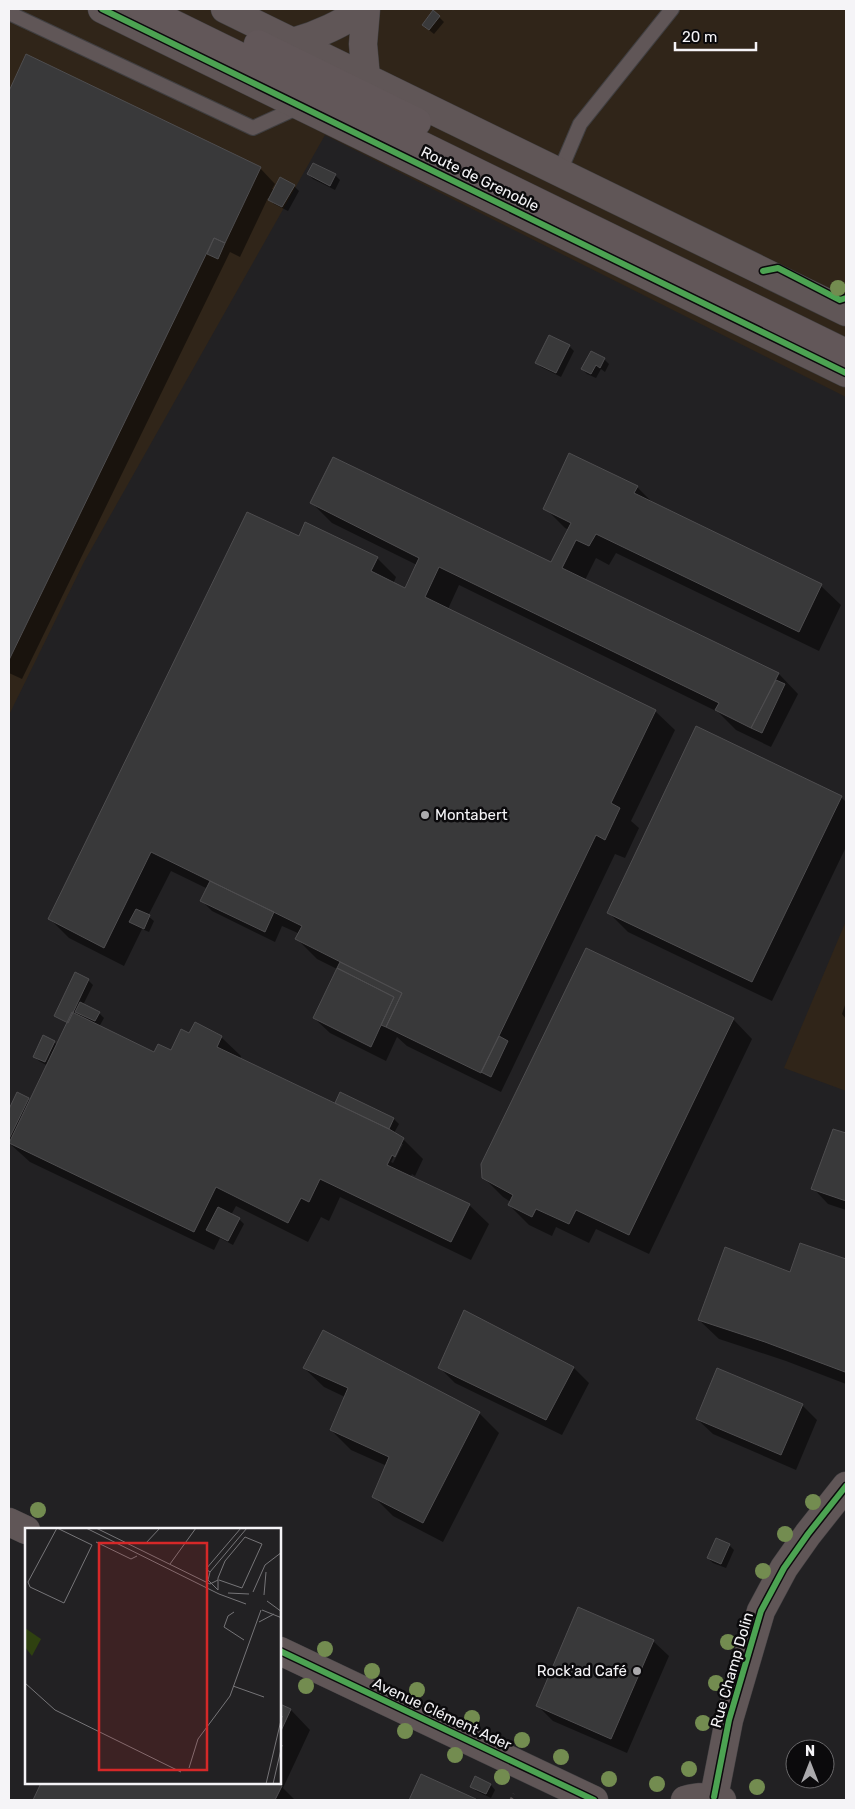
<svg xmlns="http://www.w3.org/2000/svg" width="855" height="1809" font-family="Rubik,sans-serif">
<rect width="100%" height="100%" fill="#222123"/>
<!-- commercial -->
<path fill="#302519" d="M9,9H846V397L325,135L84,562L9,715Z
M846,921V1091L784,1068Z"/>
<!-- shadow -->
<path fill="#0007" fill-rule="evenodd" d="M439,17L444,22L434,34L429,30Z
M26,56L260,168L275,184L272,189L274,190L294,186L299,191L288,211L274,204L268,198L240,257L230,252L22,679L9,673V94Z
M308,174L335,175L340,180L335,190L313,179Z
M569,346L574,351L561,377L541,367L536,362Z
M604,359L609,364L605,372L601,369L596,378L587,374L582,369Z
M637,487L655,505L821,586L841,605L819,651L616,553L609,565L596,558L585,580L779,674L798,694L771,747L736,730L718,712L459,585L448,609L655,711L675,730L631,821L639,828L625,858L615,854L501,1092L407,1046L397,1037L386,1061L330,1033L314,1018L337,969L317,959L297,939L300,934L282,926L275,942L212,911L202,901L208,889L171,871L148,916L154,921L149,932L142,929L124,966L69,938L49,918L299,538L377,558L396,577L393,584L405,589L417,565L332,523L312,503L552,564L569,530L565,528L545,508Z
M841,797L846,802V847L772,1001L628,932L608,912Z
M88,980L93,985L83,1005L99,1013L104,1018L99,1027L154,1054L172,1052L190,1035L221,1037L241,1056L240,1059L336,1104L341,1094L394,1119L399,1124L394,1133L403,1139L423,1159L415,1176L412,1174L410,1177L469,1205L489,1224L471,1260L340,1197L329,1221L321,1217L308,1242L236,1206L231,1215L239,1219L244,1224L233,1245L220,1238L214,1250L30,1162L9,1143V1111L18,1094L31,1101L48,1066L39,1061L34,1056L44,1036L58,1045L68,1024L56,1016ZM400,1144H403L393,1163L391,1162Z
M846,1002V1019L842,1014Z
M733,1019L752,1039L649,1254L596,1229L589,1243L556,1227L552,1236L529,1225L509,1205L511,1202L503,1197L483,1177Z
M834,1130L846,1135V1210L828,1204L813,1188Z
M801,1244L846,1260V1384L786,1361L719,1339L699,1320L791,1273Z
M465,1311L574,1368L589,1383L562,1435L455,1383L440,1368Z
M304,1368L479,1413L499,1433L443,1542L393,1516L373,1496L387,1466L351,1450L331,1430L345,1397L324,1387Z
M802,1405L817,1420L796,1470L713,1434L697,1419Z
M729,1545L734,1550L726,1568L713,1563L708,1558Z
M653,1641L669,1656L627,1753L553,1721L538,1706Z
M280,1705L291,1710L310,1730L283,1788L295,1800H34L43,1783H280Z
M422,1775L475,1800H410Z
M475,1778L491,1785L495,1790L491,1798L476,1791L472,1786Z"/>
<!-- building -->
<path fill="#39393a" stroke="#4e4d4f" d="M433,10L440,16L429,30L422,25Z
M26,54L261,167L225,243L214,238L9,660V91Z
M313,163L336,174L330,186L307,174Z
M280,177L295,185L282,207L268,200Z
M214,238L225,243L218,259L207,254Z
M549,335L570,345L556,373L535,363Z
M591,351L605,358L600,368L596,365L591,374L581,369Z
M569,453L638,486L634,493L822,584L799,632L596,534L589,546L576,540L562,568L779,673L751,728L715,710L719,703L439,567L425,597L656,710L611,803L620,808L605,840L596,835L481,1073L386,1027L402,993L295,939L302,926L151,852L104,948L48,919L247,512L299,536L305,522L378,557L371,571L405,588L419,558L310,503L333,457L551,562L571,523L543,509Z
M776,680L785,684L762,733L751,728Z
M696,726L842,796L752,982L607,913Z
M210,881L274,912L265,932L200,901Z
M136,909L150,915L144,929L129,922Z
M586,948L734,1018L629,1235L576,1210L569,1224L536,1209L532,1217L508,1205L513,1195L482,1178L481,1164Z
M340,962L402,993L386,1027L381,1025L394,997L337,968Z
M337,968L394,997L371,1047L313,1018Z
M75,972L89,979L68,1023L54,1016Z
M80,1002L100,1012L95,1021L75,1012Z
M72,1012L154,1052L158,1044L171,1050L181,1029L189,1033L195,1022L222,1036L217,1047L389,1129L404,1138L395,1157L392,1155L387,1165L470,1204L451,1242L320,1179L309,1202L301,1198L288,1223L216,1187L194,1232L9,1143Z
M43,1035L55,1041L45,1062L33,1057Z
M499,1036L508,1041L491,1077L481,1072Z
M17,1092L29,1098L9,1139V1109Z
M340,1092L394,1118L389,1129L335,1103Z
M833,1129L846,1133V1201L811,1189Z
M218,1207L240,1218L228,1241L206,1230Z
M800,1243L846,1259V1367L845,1372L765,1342L698,1320L725,1247L790,1272Z
M464,1310L574,1367L546,1420L438,1368Z
M323,1330L480,1412L423,1523L372,1497L389,1457L330,1430L348,1388L303,1368Z
M717,1368L803,1404L781,1455L696,1419Z
M716,1538L730,1544L721,1564L707,1558Z
M578,1607L654,1640L611,1739L536,1706Z
M280,1704L291,1709L280,1733Z
M421,1774L476,1799V1800H409Z
M475,1776L491,1784L486,1794L470,1787Z
M41,1783H276L282,1786L275,1800H33Z"/>
<g fill="none" stroke-linecap="round" stroke-linejoin="round">
<defs>
<path id="lane" d="M9,13L253,128L301,106
M560,171L580,124L672,9"/>
<path id="street" d="M102,9L846,373
M225,9L846,312
M366,9L363,44L366,77
M293,42C321,34 340,24 365,9
M9,1522L26,1530
M280,1651L594,1800
M714,1797L729,1720L761,1611L784,1568L808,1534L846,1486
M685,1800C698,1796 710,1796 722,1800"/>
<path id="primary" d="M143,9L846,353
M258,44L417,122"/>
</defs>
<!-- lane casing -->
<use href="#lane" stroke="#403f41" stroke-width="16"/>
<!-- street casing -->
<use href="#street" stroke="#403f41" stroke-width="29"/>
<!-- primary casing -->
<use href="#primary" stroke="#403f41" stroke-width="29"/>
<!-- path -->
<path stroke="#5e5859" stroke-width="3" stroke-dasharray="2.5 4" stroke-linecap="butt" d="M511,1800L514,1794"/>
<!-- lane -->
<use href="#lane" stroke="#605657" stroke-width="14"/>
<!-- street -->
<use href="#street" stroke="#605657" stroke-width="28"/>
<!-- primary -->
<use href="#primary" stroke="#625759" stroke-width="28"/>
<defs>
<path id="cycleway" d="M102,9L846,373
M763,271L778,268L840,300L846,298
M280,1651L594,1800
M714,1797L729,1720L761,1611L784,1568L808,1534L846,1486"/>
</defs>
<!-- cycleway casing -->
<use href="#cycleway" stroke="#0b0a0c" stroke-width="9"/>
<!-- cycleway -->
<use href="#cycleway" stroke="#4ca352" stroke-width="6"/>
</g>
<!-- trees -->
<g fill="#738c50">
<circle cx="838" cy="288" r="8"/>
<circle cx="813" cy="1502" r="8"/>
<circle cx="38" cy="1510" r="8"/>
<circle cx="785" cy="1534" r="8"/>
<circle cx="763" cy="1571" r="8"/>
<circle cx="728" cy="1642" r="8"/>
<circle cx="325" cy="1649" r="8"/>
<circle cx="372" cy="1671" r="8"/>
<circle cx="716" cy="1683" r="8"/>
<circle cx="306" cy="1686" r="8"/>
<circle cx="417" cy="1690" r="8"/>
<circle cx="472" cy="1718" r="8"/>
<circle cx="703" cy="1723" r="8"/>
<circle cx="405" cy="1731" r="8"/>
<circle cx="522" cy="1740" r="8"/>
<circle cx="455" cy="1755" r="8"/>
<circle cx="561" cy="1757" r="8"/>
<circle cx="689" cy="1769" r="8"/>
<circle cx="502" cy="1777" r="8"/>
<circle cx="609" cy="1779" r="8"/>
<circle cx="657" cy="1784" r="8"/>
<circle cx="757" cy="1787" r="8"/>
</g>
<!-- markers -->
<g fill="#abaaad" stroke="#0b0a0c" stroke-width="2">
<circle cx="425" cy="815" r="5"/>
<circle cx="637" cy="1671" r="5"/>
</g>
<g text-anchor="middle" stroke-width="5" stroke-linejoin="round" paint-order="stroke">
<!-- street labels -->
<g font-size="15" fill="#f5f4f7" stroke="#0b0a0c">
<text transform="translate(480 179) rotate(26)" y="5">Route de Grenoble</text>
<text transform="translate(732 1670) rotate(-74)" y="5">Rue Champ Dolin</text>
<text transform="translate(442 1714) rotate(25)" y="5">Avenue Clément Ader</text>
</g>
<!-- poi labels -->
<g font-size="15" fill="#f5f4f7" stroke="#0b0a0c" text-anchor="start">
<text x="435" y="820">Montabert</text>
<text x="627" y="1676" text-anchor="end">Rock'ad Café</text>
</g>
</g>
<!-- overview -->
<g transform="translate(25 1528)">
<rect width="256" height="256" fill="#222123"/>
<path d="M0,100L16,111L7,128L0,119Z" fill="#2f4110"/>
<path fill="none" stroke="#767578" stroke-width="1" d="M32,0L67,17L39,75L5,59L3,54ZM61,0L194,66L221,76M71,0L185,56L193,52M71,14L106,31L112,28M120,16L135,0M145,36L171,0M185,44L181,41L216,0M193,62V50L200,33L220,9L237,16L217,60L194,52M193,62L183,52L185,44L222,0M228,64L240,37L257,24M203,65L224,66M239,67L241,44M242,73L257,84M237,82L257,90M209,84L203,88L199,99L219,112M234,94L249,86M0,155L30,182L156,244M208,158L239,169M164,240L173,211L205,168L236,82M241,256L257,188M248,256L257,217"/>
<path fill="#d62828" fill-opacity="0.15" stroke="#d62828" stroke-width="2.5" d="M74,15H182V242H74Z"/>
<rect width="256" height="256" fill="none" stroke="#f5f4f7" stroke-width="2.5"/>
</g>
<!-- border -->
<rect width="855" height="1809" fill="none" stroke="#f5f4f7" stroke-width="20"/>
<!-- north arrow -->
<g transform="translate(810 1764)"><circle r="24" fill="#0b0a0c" stroke="#69686a"/>
<path d="M0-4L9 19L0 12L-9 19Z" fill="#abaaad"/>
<text y="-8" font-size="14" font-weight="bold" text-anchor="middle" fill="#f5f4f7">N</text>
</g>
<!-- scale -->
<path d="M675 42v8h81v-8" fill="none" stroke="#f5f4f7" stroke-width="2.5"/>
<text x="682" y="42" font-size="15" fill="#f5f4f7" stroke="#0b0a0c" stroke-width="4" paint-order="stroke">20 m</text>
</svg>
